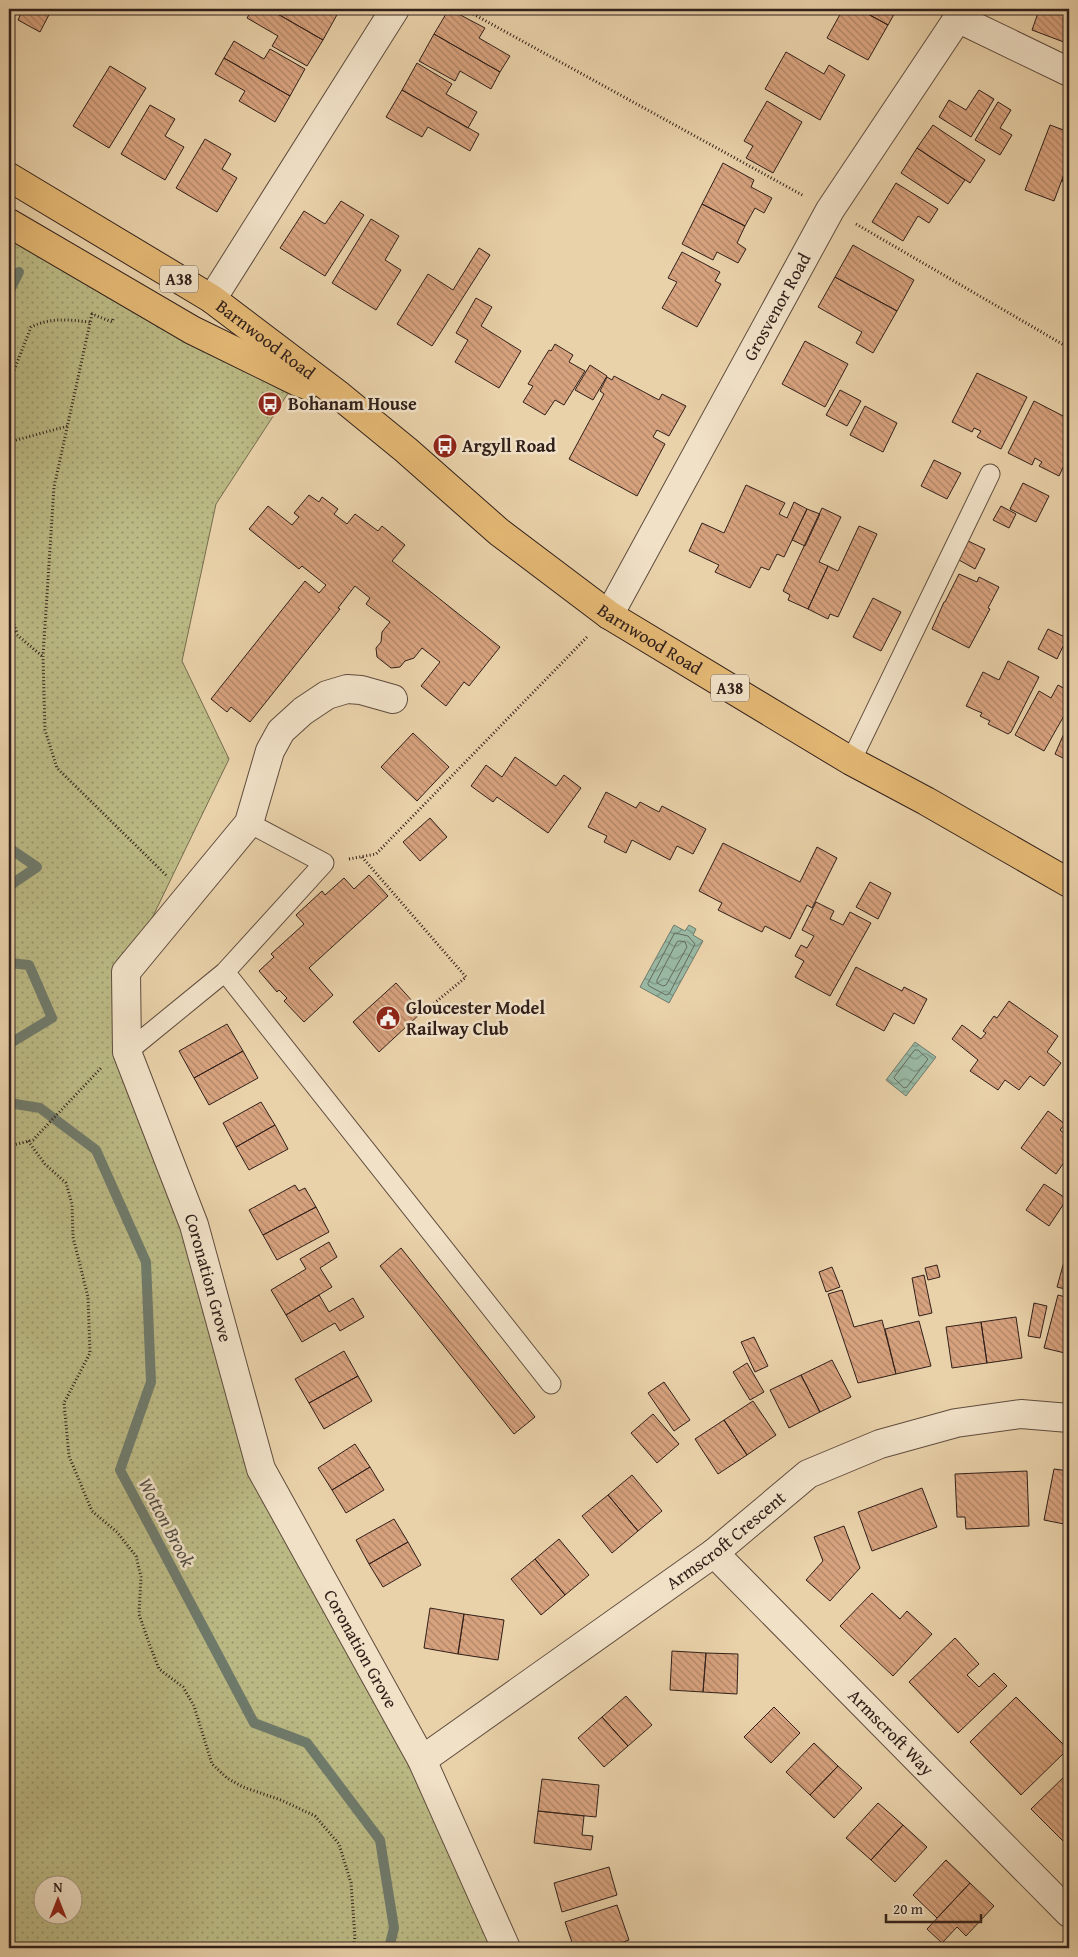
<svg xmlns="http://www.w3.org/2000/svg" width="1078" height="1957" font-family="'Gentium Book Plus',serif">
<defs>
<pattern id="park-dots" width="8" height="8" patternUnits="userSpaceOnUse" patternTransform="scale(1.25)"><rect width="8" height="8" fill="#bbba85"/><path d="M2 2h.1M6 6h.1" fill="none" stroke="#99976c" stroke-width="1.8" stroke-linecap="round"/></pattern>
<pattern id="water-waves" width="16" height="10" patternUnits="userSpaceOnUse" patternTransform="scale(1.25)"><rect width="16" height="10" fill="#99b8a3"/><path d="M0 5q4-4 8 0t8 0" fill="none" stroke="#7d9584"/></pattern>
<pattern id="building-back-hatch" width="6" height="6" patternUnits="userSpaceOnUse" patternTransform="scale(1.25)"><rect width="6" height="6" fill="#d7a27e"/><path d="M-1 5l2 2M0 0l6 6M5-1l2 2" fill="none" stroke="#af8466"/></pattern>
</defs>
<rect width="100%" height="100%" fill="#e9d1a9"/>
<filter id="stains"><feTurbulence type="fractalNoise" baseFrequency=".004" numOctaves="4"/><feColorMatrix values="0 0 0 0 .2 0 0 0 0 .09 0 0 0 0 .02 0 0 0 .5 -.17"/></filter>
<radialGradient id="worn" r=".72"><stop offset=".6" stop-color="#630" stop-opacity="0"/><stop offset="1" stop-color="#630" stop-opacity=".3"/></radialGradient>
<!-- park -->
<path fill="url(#park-dots)" stroke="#766d50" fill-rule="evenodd" d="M9,223L296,381L216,504L182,661L229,759L126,972L127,1052L261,1469L506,1948H9ZM42,1884H72V1914H42Z"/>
<!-- water -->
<path fill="url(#water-waves)" stroke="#6f7b6c" d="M674,925L685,931L689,925L696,929L693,935L703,941L669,1003L640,987Z
M915,1042L936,1057L906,1096L886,1080Z"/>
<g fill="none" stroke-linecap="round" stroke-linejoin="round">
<!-- shore -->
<path stroke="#656c5e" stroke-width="1" d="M675,933L688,936L695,944L669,994L666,995L649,986L648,984Z
M680,941L685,942L687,947L666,985L663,986L657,983V980L677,942Z
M915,1050H918L928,1059L907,1087L904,1088L894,1078Z"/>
<!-- stream -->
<path stroke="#6f7b6c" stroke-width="10" d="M9,292L19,272
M9,848L37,867L9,886
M9,963L29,965L52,1018L9,1044
M9,1103L40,1108L96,1150L146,1262L151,1382L120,1470L254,1723L307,1743L380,1840L394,1928L389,1948"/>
</g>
<!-- building -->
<path fill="url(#building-back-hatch)" stroke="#31201a" d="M23,9H52L40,32L18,20Z
M252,9H269L323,40L307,66L272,46L278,36L247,18Z
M269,9H331L338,13L323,40Z
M449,9L485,28L479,38L510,56L500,72L434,34Z
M843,9H859L888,25L868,60L827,38Z
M859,9H897L888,25Z
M1026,9H1069V44L1032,30L1038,13Z
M434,34L500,72L491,89L460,71L455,81L419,61Z
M234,41L264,59L270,49L305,69L290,96L224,58Z
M786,52L824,74L829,65L845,75L820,120L765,89Z
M224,58L290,96L275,122L239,101L245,91L215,74Z
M417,63L452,84L446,94L477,112L468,128L402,90Z
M110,66L146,88L109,148L73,126Z
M402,90L479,134L470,151L428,127L422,137L386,117Z
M979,90L994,99L971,137L939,117L949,100L966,110Z
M767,101L802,122L773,173L746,158L753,146L744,141Z
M998,102L1011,110L1000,128L1012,135L1000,155L975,140Z
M150,105L175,119L165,136L184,147L165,180L121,154Z
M933,125L985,160L970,183L917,148Z
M1050,125L1069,132V161L1054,201L1025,190Z
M205,139L231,154L222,169L237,178L217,212L176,188Z
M917,148L965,180L948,204L901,173Z
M1069,161V184L1062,181Z
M723,163L754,180L751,187L772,198L764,213L755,208L745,226L702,204Z
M896,183L938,209L929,223L918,216L903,241L872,222Z
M341,201L364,215L325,276L280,248L304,211L325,224Z
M702,204L745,226L737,243L746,249L738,263L717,252L713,260L682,244Z
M371,219L399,236L385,260L401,270L376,310L332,283Z
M853,245L914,280L897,311L835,277Z
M479,248L490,255L432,346L397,324L428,274L453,290Z
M682,252L720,272L715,281L721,284L697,327L662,308L677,282L668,278Z
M835,277L897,311L873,353L856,343L862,332L818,307Z
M476,298L492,307L481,326L521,351L499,388L455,362L468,340L456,333Z
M805,341L848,364L825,407L782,384Z
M555,344L573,355L569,362L585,371L564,405L555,400L545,415L523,402L533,386L528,384L549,350L551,351Z
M590,365L607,376L593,400L575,390Z
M977,373L1027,397L1001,449L977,437L981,431L974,428L972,432L952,422Z
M614,376L659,400L662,394L686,406L669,436L657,430L653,437L665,444L637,496L569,459L604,394L600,391L607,377L612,380Z
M840,390L861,401L847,426L826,415Z
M1034,401L1069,419V455L1059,476L1039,466L1042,462L1035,458L1032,465L1008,453Z
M865,406L897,423L883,452L850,435Z
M934,460L961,473L947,499L921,486Z
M1023,483L1049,496L1036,522L1010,509Z
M746,485L785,503L779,514L787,518L794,502L807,509L784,557L777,554L769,570L761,567L750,588L715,572L719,565L689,551L702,523L724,533Z
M309,495L319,502L322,497L338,509L334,514L347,524L355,514L378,531L382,526L405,545L392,561L500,647L469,686L464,682L446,706L421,686L440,662L422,648L414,658L405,661L400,667L391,668L377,657L376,648L381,642L382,632L390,622L366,604L370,598L355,586L338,608L340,609L250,722L231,707L227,712L211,699L305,581L319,593L326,585L302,566L299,569L249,529L268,506L292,525L299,517L294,513Z
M1001,506L1016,514L1009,528L993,520Z
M822,508L841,517L819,562L828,566L808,609L788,600L790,595L783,591Z
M807,509L820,514L805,546L792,540Z
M859,526L877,534L838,617L830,614L828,619L808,609L828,566L838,571Z
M968,541L985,549L975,569L959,560Z
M959,574L977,582L979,577L999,587L988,608L990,609L969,648L932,629L944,602H945Z
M873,598L901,612L881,651L853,637Z
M1048,629L1067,638L1057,659L1038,649Z
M1008,661L1039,677L1011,732L1008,734L988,724L990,721L980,716L982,713L966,706L983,672L999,680Z
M1058,685L1069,691V702L1063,713L1065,714L1044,751L1015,735L1039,691L1051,698Z
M1069,722V761L1055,754Z
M413,733L449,767L417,801L381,767Z
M515,757L556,786L564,775L581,788L548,833L497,797L493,802L471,786L486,765L502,777Z
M606,792L636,808L640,802L659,812L662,806L706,829L693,854L677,846L670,860L632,840L626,853L604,842L607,836L588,827Z
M430,818L447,837L420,861L403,842Z
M723,843L800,882L817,847L837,858L812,908L807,905L790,939L765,926L762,932L718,910L722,903L699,891Z
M369,875L388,896L309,968L333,995L304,1022L284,1001L287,998L279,990L277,992L259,971L274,957L271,954L304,924L296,915L322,891L325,895L344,878L354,889Z
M870,882L891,893L878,919L856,907Z
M816,902L834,911L830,919L843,925L850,912L871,923L830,996L795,977L804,961L795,956L801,945L807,948L814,936L802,930Z
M856,967L902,991L904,987L927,999L914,1024L894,1013L884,1031L836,1005Z
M396,983L422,1012L379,1052L353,1022Z
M1009,1001L1058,1036L1047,1052L1061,1063L1044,1086L1030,1076L1019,1090L1005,1080L998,1090L970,1071L978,1060L952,1039L962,1025L981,1039L986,1033L983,1031L994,1016L997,1018Z
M227,1024L243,1051L194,1078L179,1051Z
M243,1051L258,1078L209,1105L194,1078Z
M261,1102L275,1125L236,1147L223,1123Z
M1048,1111L1065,1124L1060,1130L1069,1137V1155L1056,1174L1021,1148Z
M275,1125L288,1149L249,1170L236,1147Z
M1044,1184L1067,1199L1049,1226L1026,1210Z
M295,1185L299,1191L305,1188L316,1207L263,1235L249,1210Z
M316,1207L329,1232L277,1260L263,1235Z
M329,1242L337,1257L320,1268L332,1287L286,1315L271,1290L306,1269L300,1259Z
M401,1248L535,1417L514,1434L380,1266Z
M1065,1258L1069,1259V1290L1057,1287Z
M937,1265L940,1277L928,1280L925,1268Z
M832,1267L840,1287L826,1292L819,1272Z
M924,1275L932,1313L919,1316L912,1278Z
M842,1290L854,1327L882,1320L896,1374L858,1383L828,1294Z
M319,1295L329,1312L353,1298L364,1317L340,1331L335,1323L302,1342L286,1315Z
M1058,1295L1069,1298V1354L1044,1348Z
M1034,1303L1047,1306L1040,1338L1028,1336Z
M1016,1317L1022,1358L987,1363L981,1322Z
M919,1321L931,1366L896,1374L885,1329Z
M981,1322L987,1363L952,1368L946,1327Z
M754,1337L768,1366L755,1372L741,1342Z
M344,1351L358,1376L309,1403L295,1379Z
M832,1360L851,1397L820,1412L801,1375Z
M747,1363L764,1392L750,1400L733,1372Z
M801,1375L820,1412L789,1428L770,1390Z
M358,1376L372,1401L324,1429L309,1403Z
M664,1382L690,1420L674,1431L648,1393Z
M753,1401L776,1435L747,1455L724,1420Z
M653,1414L679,1444L657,1463L631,1433Z
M724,1420L747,1455L718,1474L695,1439Z
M355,1444L370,1467L332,1490L318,1468Z
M370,1467L384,1490L346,1513L332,1490Z
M1054,1469L1069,1471V1525L1044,1520Z
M1027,1471L1029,1526L966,1529L965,1517H957L955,1474Z
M632,1475L662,1511L638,1531L608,1495Z
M922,1488L937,1527L872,1551L858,1512Z
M608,1495L638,1531L612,1553L582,1516Z
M394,1519L408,1542L369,1564L356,1540Z
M844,1526L860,1568L830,1601L806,1580L823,1561L814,1537Z
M559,1539L589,1575L565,1595L535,1559Z
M408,1542L421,1565L383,1587L369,1564Z
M535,1559L565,1595L541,1615L511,1579Z
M872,1593L900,1619L907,1611L932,1634L893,1676L840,1626Z
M430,1608L464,1614L458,1654L424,1648Z
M464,1614L504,1620L498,1660L458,1654Z
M955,1638L979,1664L967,1675L979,1687L994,1673L1007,1686L958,1733L909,1682Z
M672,1651L706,1653L703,1692L670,1690Z
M706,1653L738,1654L737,1694L703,1692Z
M626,1696L652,1725L628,1746L602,1717Z
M1016,1697L1068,1749L1021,1795L970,1742Z
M774,1707L800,1733L771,1763L744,1737Z
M602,1717L628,1746L604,1767L578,1738Z
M814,1743L838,1766L810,1795L786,1772Z
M838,1766L862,1788L834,1818L810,1795Z
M1069,1772V1847L1031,1809Z
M542,1779L599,1785L596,1817L538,1811Z
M878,1803L903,1825L871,1860L846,1838Z
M538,1811L584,1816L582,1835L593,1836L591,1850L534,1843Z
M903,1825L927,1847L895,1882L871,1860Z
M946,1860L970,1883L937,1918L913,1895Z
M609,1867L617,1895L562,1912L554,1883Z
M970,1883L994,1906L966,1936L957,1927L942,1943L927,1929Z
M617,1905L629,1940L606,1948H590L588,1944L574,1948L565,1922Z"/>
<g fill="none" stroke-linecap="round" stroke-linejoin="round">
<defs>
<path id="lane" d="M851,761L990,474
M225,972L551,1384
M127,1052L225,972L324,863L249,823"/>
<g id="street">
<path d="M957,18L1069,72"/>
<path d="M212,299L395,9"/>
<path id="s1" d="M609,615L830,210L964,9"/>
<path id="s2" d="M393,699L361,690L347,689L327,695L303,711L281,731L270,751L249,823L126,972L127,1052L194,1225L261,1469L422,1760L506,1948"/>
<path id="s3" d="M714,1553L1069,1913"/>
<path id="s4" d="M422,1760L714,1553L808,1474L880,1444L956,1423L1021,1414L1069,1418"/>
</g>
<g id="primary">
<path id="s5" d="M9,177L212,299L340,396L406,450L499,532L609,615L851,761L926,801L1069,883"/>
<path d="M9,223L192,330L296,381L307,385"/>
</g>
</defs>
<!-- lane casing -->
<use href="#lane" stroke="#5f4c3e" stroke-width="21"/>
<!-- street casing -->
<use href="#street" stroke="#5f4c3e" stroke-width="30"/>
<!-- primary casing -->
<use href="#primary" stroke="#31201a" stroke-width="30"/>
<!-- path -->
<path stroke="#31201a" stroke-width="3" stroke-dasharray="1 2.5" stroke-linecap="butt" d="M464,9L804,196
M856,224L1069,348
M113,319L112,322L92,314L54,487L43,656L45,730L57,768L167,876
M9,383L31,327C51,317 69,320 90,322
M9,442L68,426
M9,611L17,633
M9,628L42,656
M362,857L466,977L431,1006
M349,859L376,854L588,636
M28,1141L45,1164L66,1183L72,1204L73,1237L88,1297L90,1353L64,1403L69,1456L92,1511L117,1532L136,1556L141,1577L139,1614L149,1643L159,1669L183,1687L194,1706L212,1764L227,1778L243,1787L281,1800L315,1816L339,1844L351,1883L355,1937L353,1948
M9,1146L33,1140L101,1068"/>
<!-- lane -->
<use href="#lane" stroke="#f1e1c7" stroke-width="19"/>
<!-- street -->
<use href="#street" stroke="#f1e1c7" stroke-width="28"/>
<!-- primary -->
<use href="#primary" stroke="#e4b874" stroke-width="28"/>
</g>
<!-- icons -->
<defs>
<symbol id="bus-disc" viewBox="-11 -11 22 22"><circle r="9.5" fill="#8f2418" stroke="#f1e1c7"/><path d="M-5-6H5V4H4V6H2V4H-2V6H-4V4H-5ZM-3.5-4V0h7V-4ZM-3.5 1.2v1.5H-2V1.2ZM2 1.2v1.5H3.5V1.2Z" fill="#fff"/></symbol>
<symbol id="civic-disc" viewBox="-11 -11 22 22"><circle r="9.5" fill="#8f2418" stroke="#f1e1c7"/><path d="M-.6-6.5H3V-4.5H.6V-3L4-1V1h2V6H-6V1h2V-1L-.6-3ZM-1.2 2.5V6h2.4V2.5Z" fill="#fff"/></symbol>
</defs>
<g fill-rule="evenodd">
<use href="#bus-disc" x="256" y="390" width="28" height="28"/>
<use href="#bus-disc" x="431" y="432" width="28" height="28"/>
<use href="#civic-disc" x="374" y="1004" width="28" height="28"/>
</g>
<g text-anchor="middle" stroke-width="5" stroke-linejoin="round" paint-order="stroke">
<!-- shield labels -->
<g fill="#f1e1c7" stroke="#6b5a4e" stroke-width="1">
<rect x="160" y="265.5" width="38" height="27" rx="4"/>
<rect x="711" y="674.5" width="38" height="27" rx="4"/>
</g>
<g font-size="16" font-weight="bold" fill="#31201a">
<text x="179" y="285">A38</text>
<text x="730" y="694">A38</text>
</g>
<!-- street labels -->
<g font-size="18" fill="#31201a" stroke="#f1e1c7">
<text dy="6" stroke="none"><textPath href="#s1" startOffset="351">Grosvenor Road</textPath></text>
<text dy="6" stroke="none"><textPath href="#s5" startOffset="304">Barnwood Road</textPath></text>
<text dy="6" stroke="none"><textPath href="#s5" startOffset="792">Barnwood Road</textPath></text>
<text dy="6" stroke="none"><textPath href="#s2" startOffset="738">Coronation Grove</textPath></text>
<text dy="6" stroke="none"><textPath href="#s4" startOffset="375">Armscroft Crescent</textPath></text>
<text dy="6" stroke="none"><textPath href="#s2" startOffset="1142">Coronation Grove</textPath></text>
<text dy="6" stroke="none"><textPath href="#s3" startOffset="252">Armscroft Way</textPath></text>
</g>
<!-- poi labels -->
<g font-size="18" font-weight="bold" fill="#31201a" stroke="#f1e1c7" text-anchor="start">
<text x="288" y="410">Bohanam House</text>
<text x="462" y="452">Argyll Road</text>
<text x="406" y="1014">Gloucester Model<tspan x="406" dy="21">Railway Club</tspan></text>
</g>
<!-- water labels -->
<g font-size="19" font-style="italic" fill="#504e43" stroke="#f1e1c7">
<text transform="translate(167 1522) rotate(62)" y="7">Wotton Brook</text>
</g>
</g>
<!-- margin -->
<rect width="1078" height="1957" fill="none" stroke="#e9d1a9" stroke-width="30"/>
<rect x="10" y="10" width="1058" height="1937" fill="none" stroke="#31201a" stroke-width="2.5"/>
<rect x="15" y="15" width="1048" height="1927" fill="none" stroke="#31201a"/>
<!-- north arrow -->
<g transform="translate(58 1900)"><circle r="24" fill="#f1e1c7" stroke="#a49482"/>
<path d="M0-4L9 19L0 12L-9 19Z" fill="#8f2418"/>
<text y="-8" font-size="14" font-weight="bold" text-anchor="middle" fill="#31201a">N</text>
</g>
<!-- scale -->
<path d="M886 1914v8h95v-8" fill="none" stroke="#31201a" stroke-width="2.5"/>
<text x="893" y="1914" font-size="15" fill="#31201a" stroke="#f1e1c7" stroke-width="4" paint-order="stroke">20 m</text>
<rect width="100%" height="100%" filter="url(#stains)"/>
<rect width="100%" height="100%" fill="url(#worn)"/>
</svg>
